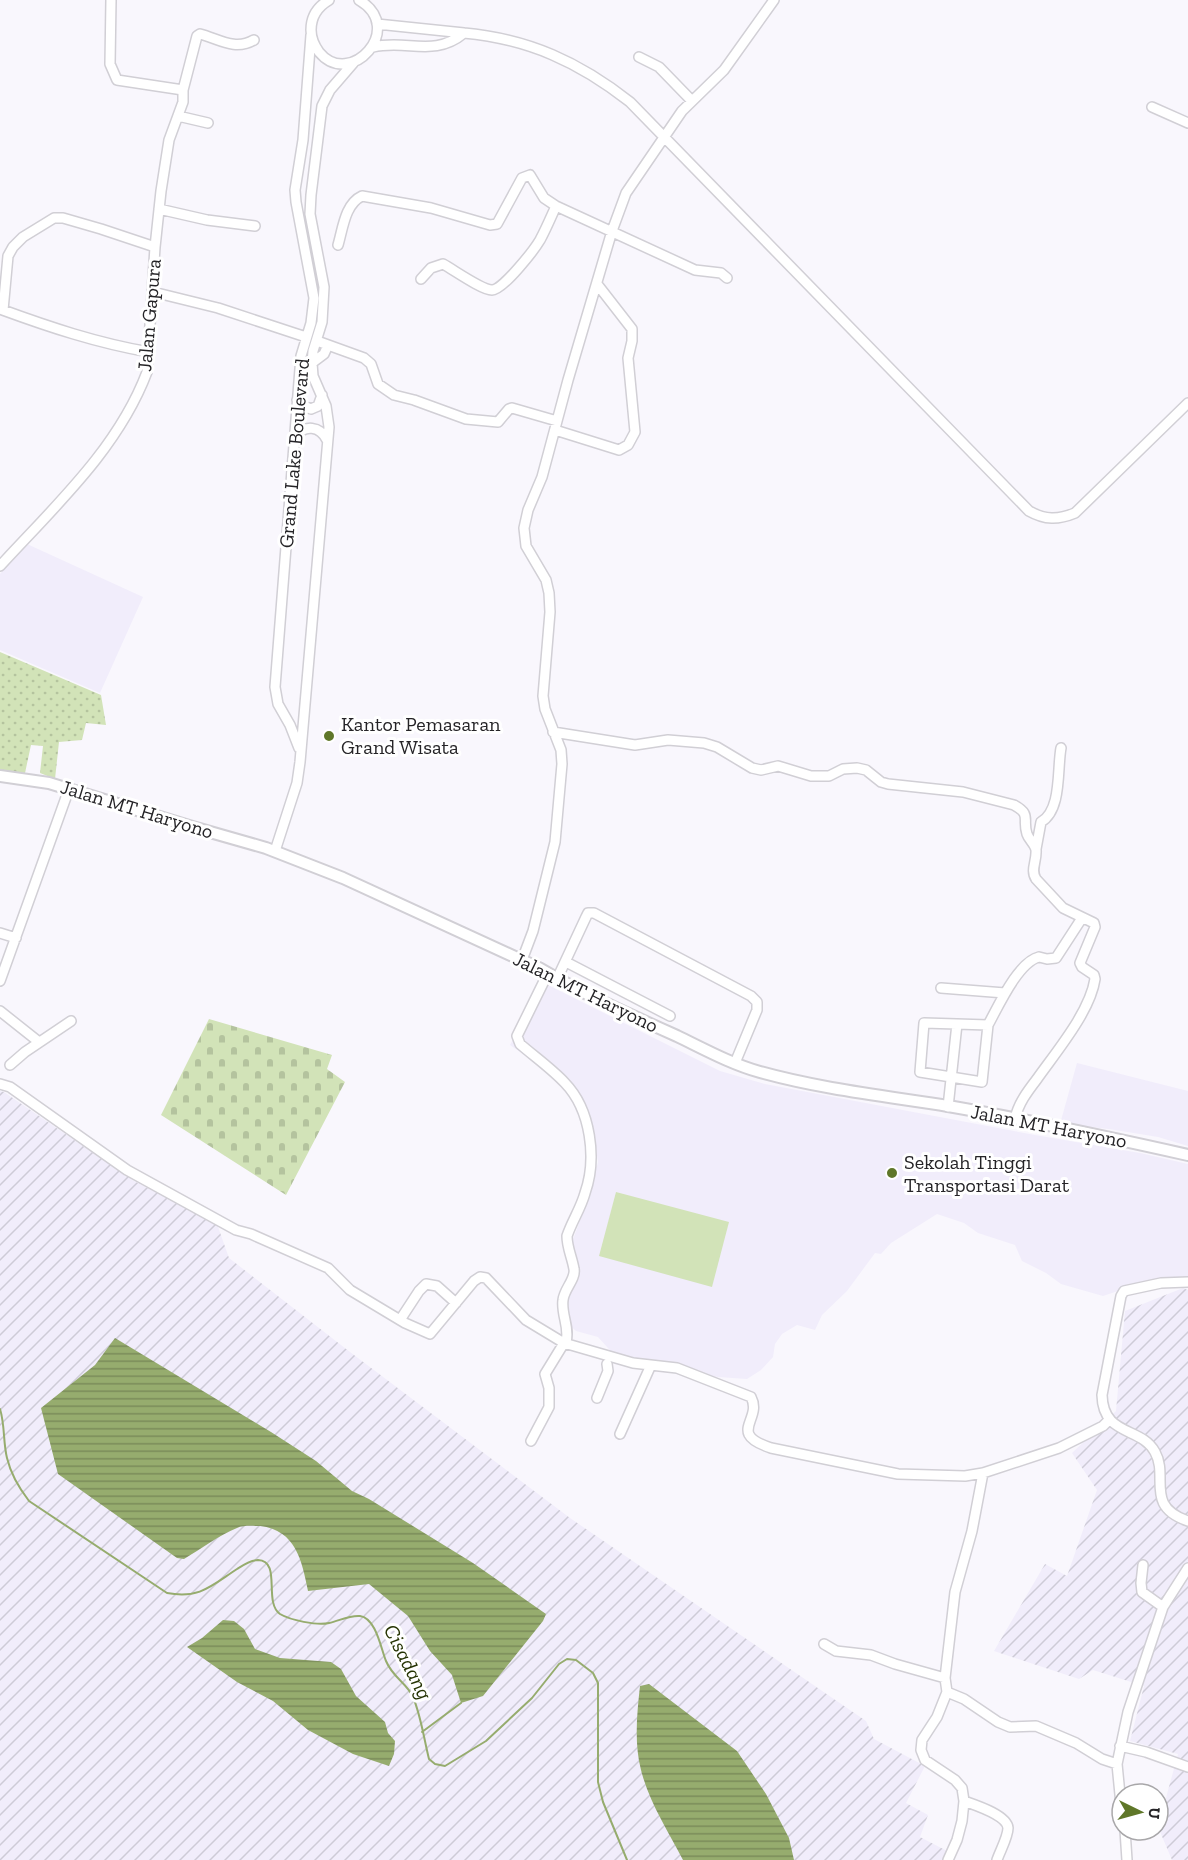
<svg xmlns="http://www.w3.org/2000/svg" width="1188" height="1860" font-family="'Zilla Slab',serif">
<defs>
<pattern id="industrial-furrows" width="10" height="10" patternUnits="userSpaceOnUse" patternTransform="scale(1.5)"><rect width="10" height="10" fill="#f1edfb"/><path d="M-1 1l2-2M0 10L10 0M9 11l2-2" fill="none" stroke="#cecbd7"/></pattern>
<pattern id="grass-dots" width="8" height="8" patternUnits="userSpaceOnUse" patternTransform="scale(1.5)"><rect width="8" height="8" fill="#d2e3b8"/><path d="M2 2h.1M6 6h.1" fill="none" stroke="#b4c39e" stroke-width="1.8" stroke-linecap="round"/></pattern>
<pattern id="cemetery-stones" width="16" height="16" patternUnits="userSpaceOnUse" patternTransform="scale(1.5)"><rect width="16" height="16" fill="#d2e3b8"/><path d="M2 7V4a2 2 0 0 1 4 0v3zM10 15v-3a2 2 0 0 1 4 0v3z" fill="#b4c39e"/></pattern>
<pattern id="water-rules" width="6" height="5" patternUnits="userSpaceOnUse" patternTransform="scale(1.5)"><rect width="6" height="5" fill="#96ac6e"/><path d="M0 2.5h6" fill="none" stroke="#7a8c5a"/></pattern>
</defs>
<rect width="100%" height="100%" fill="#f9f7fd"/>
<!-- built -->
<path fill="#f1edfb" d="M27,544L143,597L100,693L0,650V574Z
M544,983L720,1071L765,1084L1035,1135L1140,1153L1188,1164V1281L1136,1285L1103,1296L1061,1284L1046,1273L1022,1261L1015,1245L978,1233L964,1223L937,1214L891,1243L881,1254L875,1253L847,1291L822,1315L815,1330L797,1325L782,1334L775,1344L773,1357L761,1370L747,1379L718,1377L617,1358L598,1337L576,1331L568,1324L566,1296L579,1279L572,1242L588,1199L598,1162L593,1130L563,1088L539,1065L510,1045Z
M1077,1063L1188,1091V1146L1158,1137L1109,1129L1060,1124Z"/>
<!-- industrial -->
<path fill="url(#industrial-furrows)" d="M0,1091L4,1092L134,1181L217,1224L229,1258L350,1352L570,1518L866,1721L874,1739L925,1766L906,1803L928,1815L920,1837L949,1852L945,1860H0Z
M1183,1288L1188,1290V1860H1172L1158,1827L1178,1754L1130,1741L1144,1686L1093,1670L1079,1679L994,1651L1045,1564L1067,1576L1097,1490L1072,1453L1116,1411L1125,1311Z"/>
<!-- grass -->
<path fill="url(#grass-dots)" d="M0,652L101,695L106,725L86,723L82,740L59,742L55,779L40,773L43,746L31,745L25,773L0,771Z"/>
<!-- cemetery -->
<path fill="url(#cemetery-stones)" d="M209,1019L332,1055L327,1069L345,1082L286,1195L161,1115Z"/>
<!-- pitch -->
<path fill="#d2e3b8" d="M616,1192L729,1222L712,1287L599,1256Z"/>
<!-- water -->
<path fill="url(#water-rules)" d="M115,1338L271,1432L316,1461L352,1491L369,1499L473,1563L546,1614L543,1621L483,1696L461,1703L452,1675L430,1651L408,1616L369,1584L308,1591C302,1561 296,1530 260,1526C253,1526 243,1525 237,1528C219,1535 201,1549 184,1559L177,1558L58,1474L41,1408L95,1365Z
M223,1620L234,1621L244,1629L255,1649L280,1658L331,1662L341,1669L356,1696L385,1722L388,1733L395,1741L394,1754L389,1766L353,1754L308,1730L273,1701L237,1682L187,1647L202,1638Z
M649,1684L737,1751L766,1794L789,1838L794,1860H683C668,1831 649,1802 641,1770C634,1743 637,1713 640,1686Z"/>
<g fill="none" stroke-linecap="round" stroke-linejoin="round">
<!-- stream -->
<path stroke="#96ac6e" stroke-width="2" d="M0,1409C5,1425 3,1442 7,1458C11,1475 19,1488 29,1501L167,1593C200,1599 211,1586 237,1569C243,1565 250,1560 258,1560C282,1561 263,1602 280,1614C290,1620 317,1626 329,1623C339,1621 349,1615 360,1616C376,1618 381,1649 386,1661C393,1678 407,1683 413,1697C421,1716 424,1739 429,1759L435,1764L445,1766L486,1741L532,1698L559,1664L567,1659L576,1660L593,1673L598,1683V1782L603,1802L627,1860
M422,1732L461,1703"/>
<defs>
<path id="minor" d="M111,0L110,64L117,80L183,90
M329,0C317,7 311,17 311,30C311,39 314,45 319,52C350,90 407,28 359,0
M464,33C529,39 579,62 630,102L1029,511C1045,520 1058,520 1075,513L1188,403
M373,47C407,39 434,58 464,33L377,24
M639,57L659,67L692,101
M1152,107L1188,123
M178,116L208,123
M159,209L207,220L255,226
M338,245C343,228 345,204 362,196L431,208L490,225L497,224L522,178L530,175L544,198L556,206L695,270L721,273L727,278
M421,279L431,268L443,264C454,270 482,290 492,290C503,290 534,250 540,240C546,229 551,217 556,206
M153,292L218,308L306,337
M0,309C49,327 97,343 149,352
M3,310L8,256L13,247L23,237L54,218H63L101,229L155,247
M317,341L364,358L371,364L378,384L394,395L414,400L466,419L498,422L509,409L512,408L557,421
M312,363L324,354L328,345
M297,400L301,405L311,409L318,406L322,395
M555,430L619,450L628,445L635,432L628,358L632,341V329L597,284
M294,437C305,424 320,426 327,440
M0,566C54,507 118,449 147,372L155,247L161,191L169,140L183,102V90L197,36L200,34C219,39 235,51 254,40
M553,732L635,745L668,740L704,743L717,747L752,768L761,770L778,766L811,776H829L843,769L857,768L866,770L881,782L888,784L963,792L1014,805C1032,815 1022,819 1027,834C1029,840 1035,844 1036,850C1037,861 1030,870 1036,879L1063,908L1094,923L1095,927L1080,963L1082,967L1094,975L1095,979C1090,1012 1056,1052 1037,1079C1027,1092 1018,1104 1015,1119
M299,748L290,725L278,704L275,687L301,356L311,323L314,298L296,202L295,190L303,140L311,35
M1036,849L1041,822C1062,810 1057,769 1061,748
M275,851L297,783L300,762L329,427L326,406L313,376L312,363L313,351L322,322L324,287L310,214L311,195L322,106L330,90L355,61
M0,933L16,938
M522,960L533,931L555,842L562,764L561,750L545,709L543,696L550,612L549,593L546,580L526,546L524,528L528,510L542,477L568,380L612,231L626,193L682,111L724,70L774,0
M566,962L670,1016
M548,973L517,1036L520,1044C535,1057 552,1069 565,1083C591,1110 597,1159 585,1193C581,1208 572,1221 567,1236C567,1248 572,1257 574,1269C576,1279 564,1289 563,1300C561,1315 570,1327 566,1342
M557,979L586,917L588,913H594L751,996L757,1002V1010L735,1063
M0,981L69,789
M941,988L1005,993
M0,1011L39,1042
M957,1024L924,1023L920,1072L982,1082L988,1025
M10,1065L25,1052L71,1021
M0,1084L10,1087L127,1170L236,1230L251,1234L328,1268L350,1290L405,1323L430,1334L474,1281L480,1277L486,1278L526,1320L564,1343L633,1363L677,1368L751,1397C763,1420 726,1433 771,1448L898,1474L965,1476L983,1473L1059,1448L1103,1426L1109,1420
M948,1107L957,1024L988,1025C998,1007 1018,962 1039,957L1047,959L1056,958L1082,918
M1188,1282L1161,1283L1124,1291L1121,1296L1102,1395C1103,1437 1141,1426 1155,1452C1169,1477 1144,1506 1188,1521
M400,1320L419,1291L426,1284L437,1286L456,1303
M597,1398L608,1371L607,1364
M620,1434L651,1365
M531,1441L549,1407V1388L545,1374L564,1343
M1143,1565L1141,1583L1142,1592L1163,1607
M824,1644L836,1651L871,1655L895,1664L945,1678
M947,1692L964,1699L998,1722L1010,1727L1036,1726L1076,1743L1102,1759L1117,1764
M1120,1746L1146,1752L1188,1767
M964,1801C975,1805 1007,1815 1008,1828C1008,1837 1000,1851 997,1860
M1122,1815L1117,1764L1128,1712L1163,1607L1188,1568
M1125,1830L1127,1860
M948,1860L957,1840L962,1821L964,1801L962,1788L955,1780L925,1760L921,1750L922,1740L937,1717L947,1692L945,1678L955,1592L972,1531L983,1473"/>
<path id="major" d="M0,776L49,783L189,826L266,848L343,878L539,968C583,994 630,1015 677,1036C704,1049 731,1064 760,1072C821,1089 885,1096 948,1106C1028,1120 1108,1137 1188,1155"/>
</defs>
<!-- minor casing -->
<use href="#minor" stroke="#d1cfd5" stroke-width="12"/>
<!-- major casing -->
<use href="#major" stroke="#d1cfd5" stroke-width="14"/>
<!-- minor -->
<use href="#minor" stroke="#fff" stroke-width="9"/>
<!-- major -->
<use href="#major" stroke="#fff" stroke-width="10"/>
</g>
<!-- markers -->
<g fill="#5f7729" stroke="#fff" stroke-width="2">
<circle cx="329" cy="736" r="6"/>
<circle cx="892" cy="1173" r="6"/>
</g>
<g text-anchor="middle" stroke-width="6" stroke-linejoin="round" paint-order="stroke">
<!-- street labels -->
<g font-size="20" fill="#252427" stroke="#fff">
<text transform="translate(149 315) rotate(-85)" y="7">Jalan Gapura</text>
<text transform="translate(294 453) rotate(-85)" y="7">Grand Lake Boulevard</text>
<text transform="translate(137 809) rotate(17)" y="7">Jalan MT Haryono</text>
<text transform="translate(586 992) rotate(26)" y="7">Jalan MT Haryono</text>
<text transform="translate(1049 1126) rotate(11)" y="7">Jalan MT Haryono</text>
</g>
<!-- poi labels -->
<g font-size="20" fill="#252427" stroke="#fff" text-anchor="start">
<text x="341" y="731">Kantor Pemasaran<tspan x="341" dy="23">Grand Wisata</tspan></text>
<text x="904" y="1169">Sekolah Tinggi<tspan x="904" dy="23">Transportasi Darat</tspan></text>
</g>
<!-- water labels -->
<g font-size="21" font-style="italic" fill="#263404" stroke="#fff">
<text transform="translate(408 1662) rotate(63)" y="7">Cisadang</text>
</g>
</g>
<!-- north arrow -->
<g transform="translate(1140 1812) rotate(95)"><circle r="28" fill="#ffffff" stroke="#a8a7a9" stroke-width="1.5"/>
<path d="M0-4.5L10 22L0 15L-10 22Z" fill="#5f7729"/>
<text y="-9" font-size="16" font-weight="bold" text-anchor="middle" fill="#252427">U</text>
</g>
</svg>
